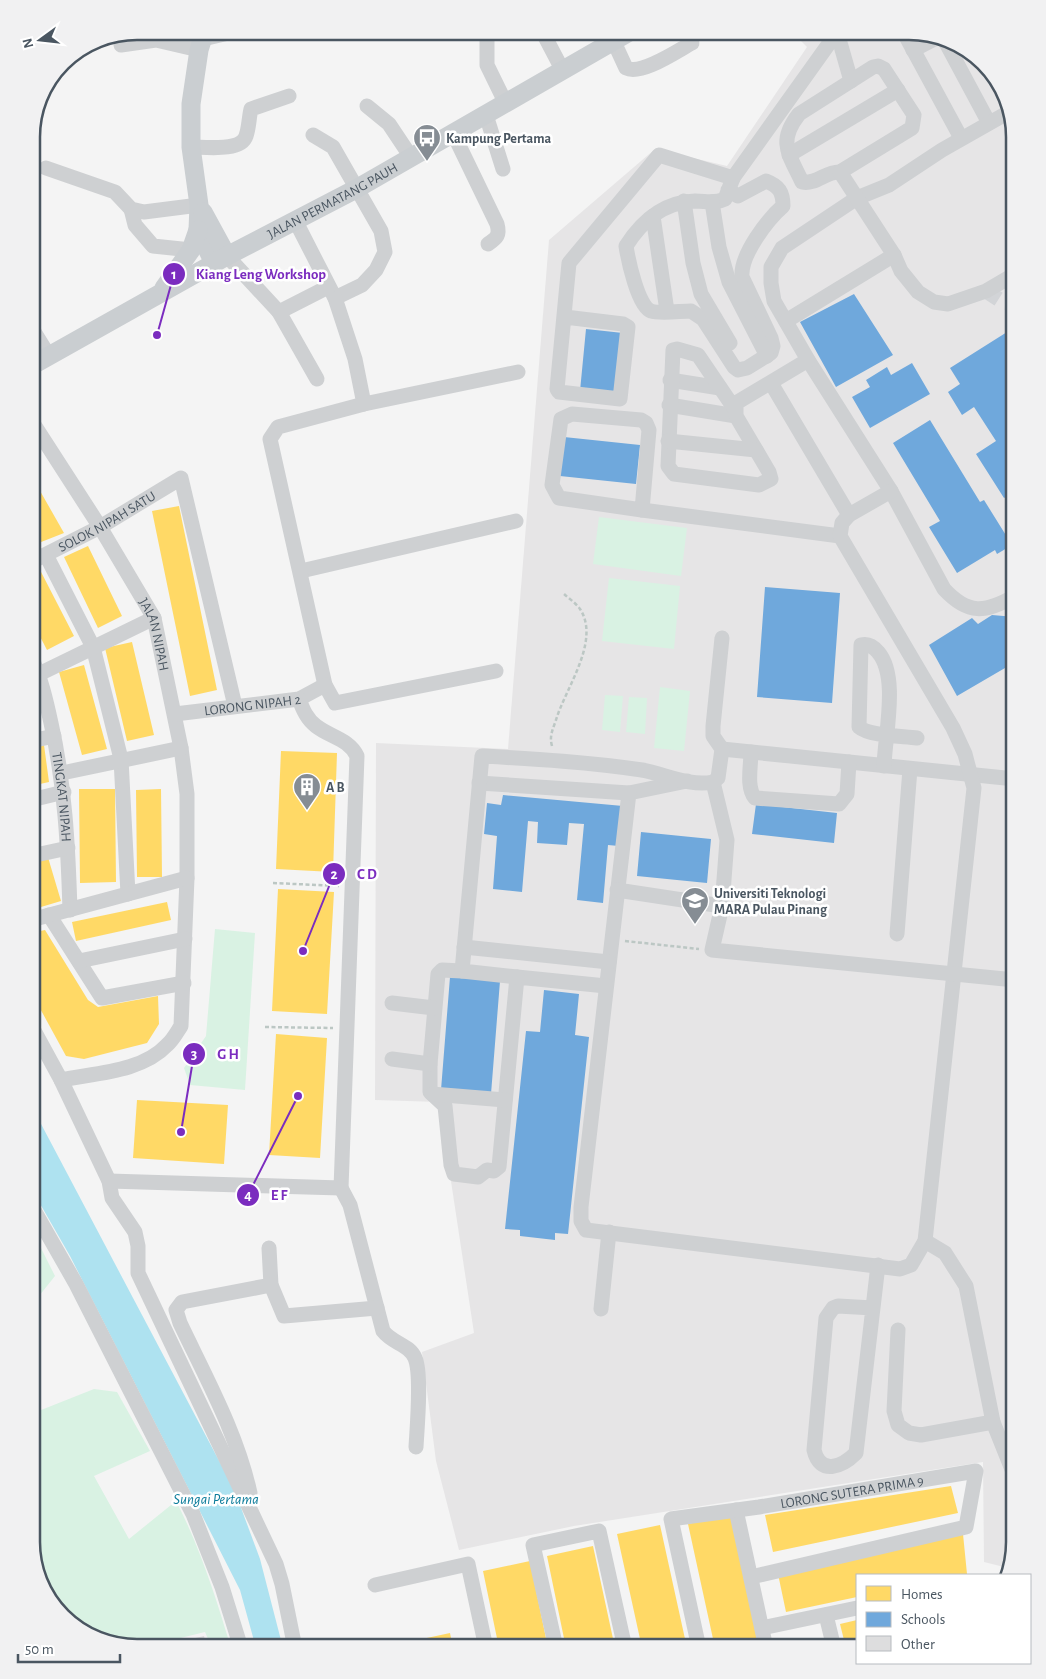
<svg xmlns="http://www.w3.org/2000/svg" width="1046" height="1679" font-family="'Alegreya Sans',sans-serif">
<rect width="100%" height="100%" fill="#f4f4f4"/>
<!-- education -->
<path fill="#e6e5e6" d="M791,31H917L968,49L1004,90L1015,137V1543L1008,1568L984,1562L983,1462L574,1526L459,1550L436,1461L422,1352L474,1333L439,1102L375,1100L376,743L508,749L549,240L655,149L727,166L807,47Z"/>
<!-- green -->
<path fill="#d9f2e3" d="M599,517L687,528L681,576L593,564Z
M609,578L680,586L674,649L602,641Z
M660,687L690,691L684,751L654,748Z
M605,695L623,696L620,732L602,730Z
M629,697L647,698L645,734L626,732Z
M215,929L255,933L245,1090L190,1085L184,1068L206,1036Z
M31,1228L55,1276L31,1306Z
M94,1389L117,1392L150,1451L94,1476L129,1539L176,1501C200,1547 216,1598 231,1648H212L205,1632L160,1643L161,1648H130L78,1630L42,1589L31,1542V1414Z"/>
<!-- water -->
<path fill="#aee2f0" d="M31,1105L234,1489L260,1559L283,1648H256L240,1590L70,1256L31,1188Z"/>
<!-- homes -->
<path fill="#ffd966" d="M31,475L64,533L31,546Z
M179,506L217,690L190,696L152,511Z
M88,546L122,616L98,628L64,557Z
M39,568L74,636L47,650L31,619V572Z
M132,642L154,735L127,741L105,648Z
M84,665L107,749L82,755L59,672Z
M34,696L41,734L31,736V697Z
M44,745L49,782L31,786V748Z
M281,751L337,753L333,872L276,869Z
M79,789H115L116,882L80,883Z
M161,789L162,877H137L136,790Z
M47,854L61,901L31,910V858Z
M278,889L334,892L327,1014L272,1011Z
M167,902L171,920L76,941L72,922Z
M45,930L88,1000L98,1007L158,996L159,1024L147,1043L84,1059L66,1056L31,992V933Z
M276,1034L327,1038L320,1158L269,1155Z
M137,1100L228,1105L224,1164L133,1158Z
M951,1486L958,1513L773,1552L765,1515Z
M730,1514L760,1648H715L688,1524Z
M660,1525L687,1648H642L617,1534Z
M963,1534L967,1574L857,1575V1597L786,1612L778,1574Z
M593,1546L615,1648H566L547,1556Z
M530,1561L548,1648H499L483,1571Z
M857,1620V1648H846L840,1624Z
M450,1633L453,1648H385V1647Z
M822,1639L824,1648H787V1647Z"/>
<!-- schools -->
<path fill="#6fa8dc" d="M854,294L893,355L836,387L800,322Z
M1015,327V491L1004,498L976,454L996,441L974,407L962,415L948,392L960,384L950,368Z
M586,329L623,333L617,395L580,391Z
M912,363L930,394L870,428L852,397L870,387L866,380L887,367L891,375Z
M930,420L980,502L984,500L1012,545L997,554L995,550L957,573L929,527L940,521L893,443Z
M564,437L640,445L636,484L560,476Z
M765,587L840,593L832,703L757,697Z
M992,615L1015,617V669L1005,668L957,696L929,645L972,618L978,624Z
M503,795L623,806L619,846L608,845L603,903L577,900L584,824L569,823L567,845L537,843L538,822L528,821L522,892L493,889L497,836L484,834L487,803L501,805Z
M756,804L837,813L834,843L752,834Z
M641,832L711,839L707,883L637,876Z
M450,977L500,981L491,1094L441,1090Z
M544,990L579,994L575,1035L589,1037L568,1234L555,1233V1240L520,1236V1230L505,1229L526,1031L540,1032Z"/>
<!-- building -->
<path fill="#ddddde" d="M204,1636L207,1648H166L165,1645Z"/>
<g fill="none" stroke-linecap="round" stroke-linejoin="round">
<!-- minor-tunnel -->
<path stroke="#d2d4d7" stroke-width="15" stroke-dasharray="15 8" stroke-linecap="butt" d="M986,291L1003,302L1015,304"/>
<!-- path -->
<path stroke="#bcc7c4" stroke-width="2.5" stroke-dasharray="4 2.5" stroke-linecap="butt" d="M552,746C549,736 553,729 556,720C565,689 601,641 580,609C576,603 568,598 563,593
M273,883L339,886
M625,941L699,949
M265,1027L333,1028"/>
<!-- minor -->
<g stroke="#ced0d2" stroke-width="15">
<path d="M487,31V65L506,104"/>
<path d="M542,31L563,71"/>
<path d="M903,31L961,138"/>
<path d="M837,32L851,81"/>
<path d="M203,39L237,31"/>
<path d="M945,41L989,123"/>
<path d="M614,42L626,68C641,76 677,51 692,43"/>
<path d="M121,45L156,40L199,50"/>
<path d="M913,50L936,38"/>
<path d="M878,66L884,69L914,115L912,128L840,172C826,171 816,185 802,182C789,154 777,142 799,114L873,67Z"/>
<path d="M367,106L389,124L411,157"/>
<path d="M1009,112L942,150L889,185L857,198L782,248L771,267V283L774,301L808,360L891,491L944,589C968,615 985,613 1015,596"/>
<path d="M486,115L503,169"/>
<path d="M453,133L497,224C500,235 497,238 488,244"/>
<path d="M313,135L333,147L381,231L385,252L376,270L362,285L335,298"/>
<path d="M191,147C205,147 241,152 246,136C249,128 249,117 251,109L289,96"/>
<path d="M789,155L898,90"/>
<path d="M46,168L115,192L131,209L144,212L199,205"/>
<path d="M840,172L894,255L901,271L918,292L934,302L948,304L986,291L1015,274"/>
<path d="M728,190L738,196L766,181C779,186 783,192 783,206C768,219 740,255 742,277L771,338L773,346L771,353L747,368L738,370L734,367L703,319L691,311C681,311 660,314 651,311C638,307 628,259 626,246C642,221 663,202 695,201C706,201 715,204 725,199L733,178"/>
<path d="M684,201L693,263L701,294L730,343"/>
<path d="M712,202L719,247L729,282L767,356"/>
<path d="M131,209L135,225L153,246L191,250"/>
<path d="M653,216L667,311"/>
<path d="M295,220L335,298L355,359L364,404"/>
<path d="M227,256L279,312L328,287"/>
<path d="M279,312L317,379"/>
<path d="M565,317L623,324L628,327L620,399L559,392L557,389L569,263L659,155L733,178L838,31"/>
<path d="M786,321L894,255"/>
<path d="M31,327L49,356"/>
<path d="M670,380L720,388"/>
<path d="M771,383L849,515"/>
<path d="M669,405L736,416"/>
<path d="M734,408L698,355L677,349L673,350L668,466L674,474L759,485L771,479L769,472L736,416V403L808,360"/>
<path d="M572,414L641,420L646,423L649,430L642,510L559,498L552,485L561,419Z"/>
<path id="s1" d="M31,420L100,527L154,618L181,748L187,794V878L181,1026C177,1032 173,1040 167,1045C142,1072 95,1073 61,1080"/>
<path d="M668,441L756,450"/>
<path d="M642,510L840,536"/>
<path d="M46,555L93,647L121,759L128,894"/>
<path id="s2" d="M31,562L100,527L181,478L235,706"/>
<path d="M301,571L516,521"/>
<path id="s3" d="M31,657C41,678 46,700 51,723C65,785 68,846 70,910"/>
<path d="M496,671L335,703L325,685L270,439L278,427L364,404L518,372"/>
<path d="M39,674L154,618"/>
<path id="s4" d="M175,714L299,699L325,685"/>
<path d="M31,741L54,736"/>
<path d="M722,749L1015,779"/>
<path d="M751,752C751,766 746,787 755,798L839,804L847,794L849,762"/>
<path d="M884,766C885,734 899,676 878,652C873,646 868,643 861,645L859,727C869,736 903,736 917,738"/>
<path d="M62,773L181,748"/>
<path d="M687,781L629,793L581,1207V1221L586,1230L900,1269L911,1265L925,1241L974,788L965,754L953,728L840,536L842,523L849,515L891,491"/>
<path d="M713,782L727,840L722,906L712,950L1015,980"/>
<path d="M479,783L629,793"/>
<path d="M31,800L64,792"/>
<path d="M31,856L68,848"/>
<path d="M617,890L722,906"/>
<path d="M49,915L102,998L184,983"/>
<path d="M31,920L187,878"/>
<path d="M897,934L910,769"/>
<path d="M464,947L609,962"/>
<path d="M79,961L185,939"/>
<path d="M462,971L442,970L438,974L430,1064V1092L445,1106L451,1165L454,1174L478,1177L487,1170L494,1171L499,1167L517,977L606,986"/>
<path d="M517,977L462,971L482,756C535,759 589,762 642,770C665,774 690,787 713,782L718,778L722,749L713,736V726L722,638"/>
<path d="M392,1003L434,1008"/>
<path d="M31,1025L61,1080L109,1181L112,1198L135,1232L138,1246V1273L276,1564L282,1584L295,1648"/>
<path d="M392,1059L430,1064"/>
<path d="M432,1094L505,1100"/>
<path d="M109,1181L341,1188L357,756C349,739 330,737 316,726C307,719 303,710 299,699"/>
<path d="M341,1188L350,1205L383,1331C393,1344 409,1344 415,1358C422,1374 417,1428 416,1447"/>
<path d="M31,1205L76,1284L193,1514L222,1587L241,1648"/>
<path d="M925,1241L945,1253L966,1286L993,1422L1015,1477"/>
<path d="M269,1248L271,1285L284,1316L377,1308"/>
<path d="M873,1308L838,1306L833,1308L826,1318L814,1450C820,1476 842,1467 856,1453L878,1265"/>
<path d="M601,1309L609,1232"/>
<path d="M898,1330L894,1411L898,1425L909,1433L921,1435L993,1422"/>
<path d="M250,1493C237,1433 206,1378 180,1323L176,1310L182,1302L271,1285"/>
<path d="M736,1510L766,1648"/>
<path d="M375,1585L468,1564L486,1648"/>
<path d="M826,1615L834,1648"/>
<path d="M762,1628L857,1608"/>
<path d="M556,1648L533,1545L599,1531L625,1648"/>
<path id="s5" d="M699,1648L671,1519L759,1507L976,1471L966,1527L751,1577"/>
</g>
<!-- major -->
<g stroke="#caced1" stroke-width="19">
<path d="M205,31L199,50L191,104V147L199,205L198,230L214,263"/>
<path d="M203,212L227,256"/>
<path d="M164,288L191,250L198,230"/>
<path id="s6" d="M31,366L227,256L356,189L631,31"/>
</g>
</g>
<!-- icons -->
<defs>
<symbol id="bus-pin" viewBox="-11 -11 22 30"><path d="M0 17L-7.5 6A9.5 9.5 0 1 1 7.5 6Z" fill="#868d94" stroke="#fff"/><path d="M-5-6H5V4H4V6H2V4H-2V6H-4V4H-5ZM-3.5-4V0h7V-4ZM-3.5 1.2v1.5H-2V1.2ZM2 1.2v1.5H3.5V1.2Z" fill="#fff"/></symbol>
<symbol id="building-pin" viewBox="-11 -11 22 30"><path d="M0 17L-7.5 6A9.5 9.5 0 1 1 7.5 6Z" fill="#868d94" stroke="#fff"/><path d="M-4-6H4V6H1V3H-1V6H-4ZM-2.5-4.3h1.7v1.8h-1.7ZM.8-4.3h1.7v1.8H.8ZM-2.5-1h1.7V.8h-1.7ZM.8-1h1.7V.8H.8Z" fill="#fff"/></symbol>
<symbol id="university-pin" viewBox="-11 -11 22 30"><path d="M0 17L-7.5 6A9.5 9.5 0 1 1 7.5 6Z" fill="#868d94" stroke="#fff"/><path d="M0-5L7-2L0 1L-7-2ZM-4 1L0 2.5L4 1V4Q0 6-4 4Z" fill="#fff"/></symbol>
</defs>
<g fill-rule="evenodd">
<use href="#bus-pin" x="411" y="122" width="32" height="43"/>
<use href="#building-pin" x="291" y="771" width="32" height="43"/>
<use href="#university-pin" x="679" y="885" width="32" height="43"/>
</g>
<g text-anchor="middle" stroke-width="5" stroke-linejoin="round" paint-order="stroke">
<!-- poi labels -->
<g font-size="14" font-weight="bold" fill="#4a5661" stroke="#fff" text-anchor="start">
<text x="446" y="143">Kampung Pertama</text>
<text x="326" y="792">A B</text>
<text x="714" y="898">Universiti Teknologi<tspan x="714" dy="16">MARA Pulau Pinang</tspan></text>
</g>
<!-- street labels -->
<g font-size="14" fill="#4a5661" stroke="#fff">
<text dy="5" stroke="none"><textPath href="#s6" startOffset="344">JALAN PERMATANG PAUH</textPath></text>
<text dy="5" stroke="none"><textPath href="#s2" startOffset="86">SOLOK NIPAH SATU</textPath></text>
<text dy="5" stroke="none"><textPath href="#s1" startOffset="249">JALAN NIPAH</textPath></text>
<text dy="5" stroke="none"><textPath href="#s4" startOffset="78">LORONG NIPAH 2</textPath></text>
<text dy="5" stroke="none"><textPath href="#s3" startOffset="144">TINGKAT NIPAH</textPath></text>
<text dy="5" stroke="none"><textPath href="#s5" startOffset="315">LORONG SUTERA PRIMA 9</textPath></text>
</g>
<!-- water labels -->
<g font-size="15" font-style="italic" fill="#0c7c9b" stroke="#fff">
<text x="216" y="1504">Sungai Pertama</text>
</g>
</g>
<!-- crop -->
<path d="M0 0H1046V1679H0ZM137 40H909A97 97 0 0 1 1006 137V1542A97 97 0 0 1 909 1639H137A97 97 0 0 1 40 1542V137A97 97 0 0 1 137 40Z" fill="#f1f1f2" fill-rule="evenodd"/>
<path fill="none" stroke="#4a5661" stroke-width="2.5" d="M137 40H909A97 97 0 0 1 1006 137V1542A97 97 0 0 1 909 1639H137A97 97 0 0 1 40 1542V137A97 97 0 0 1 137 40Z"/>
<!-- callouts -->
<path fill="none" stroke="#7b2cbf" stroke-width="2" d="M157 335L174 274M303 951L334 874M181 1132L194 1054M298 1096L248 1195"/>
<g fill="#7b2cbf" stroke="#fff" stroke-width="2">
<circle cx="157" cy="335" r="5"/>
<circle cx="303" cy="951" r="5"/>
<circle cx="181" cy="1132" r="5"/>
<circle cx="298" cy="1096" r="5"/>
<circle cx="174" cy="274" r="12"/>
<circle cx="334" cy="874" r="12"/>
<circle cx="194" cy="1054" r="12"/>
<circle cx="248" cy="1195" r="12"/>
</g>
<g font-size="15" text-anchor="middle" font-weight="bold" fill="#fff">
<text x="174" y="279">1</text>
<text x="334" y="879">2</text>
<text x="194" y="1059">3</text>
<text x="248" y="1200">4</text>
</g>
<g font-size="15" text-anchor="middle" font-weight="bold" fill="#7b2cbf" stroke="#fff" stroke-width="5" stroke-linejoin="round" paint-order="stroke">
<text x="261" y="279">Kiang Leng Workshop</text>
<text x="367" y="879">C D</text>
<text x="228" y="1059">G H</text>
<text x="279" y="1200">E F</text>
</g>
<!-- legend -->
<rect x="856" y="1574" width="175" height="90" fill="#ffffff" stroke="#b7bbc0"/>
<rect x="866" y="1586" width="25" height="15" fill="#ffd966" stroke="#b7bbc0"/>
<text x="901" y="1599" font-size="15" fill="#4a5661">Homes</text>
<rect x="866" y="1612" width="25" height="15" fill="#6fa8dc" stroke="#b7bbc0"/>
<text x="901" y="1624" font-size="15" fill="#4a5661">Schools</text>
<rect x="866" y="1636" width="25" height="15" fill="#ddddde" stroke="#b7bbc0"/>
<text x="901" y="1649" font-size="15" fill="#4a5661">Other</text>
<!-- north arrow -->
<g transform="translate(40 40) rotate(255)" stroke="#ffffff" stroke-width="4" paint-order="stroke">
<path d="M0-4L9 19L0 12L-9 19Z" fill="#4a5661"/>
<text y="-8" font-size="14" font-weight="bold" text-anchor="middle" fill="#4a5661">N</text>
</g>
<!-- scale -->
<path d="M18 1654v8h102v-8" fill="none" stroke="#4a5661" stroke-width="2.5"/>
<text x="25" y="1654" font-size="15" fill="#4a5661" stroke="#ffffff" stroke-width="4" paint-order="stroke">50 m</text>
</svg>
